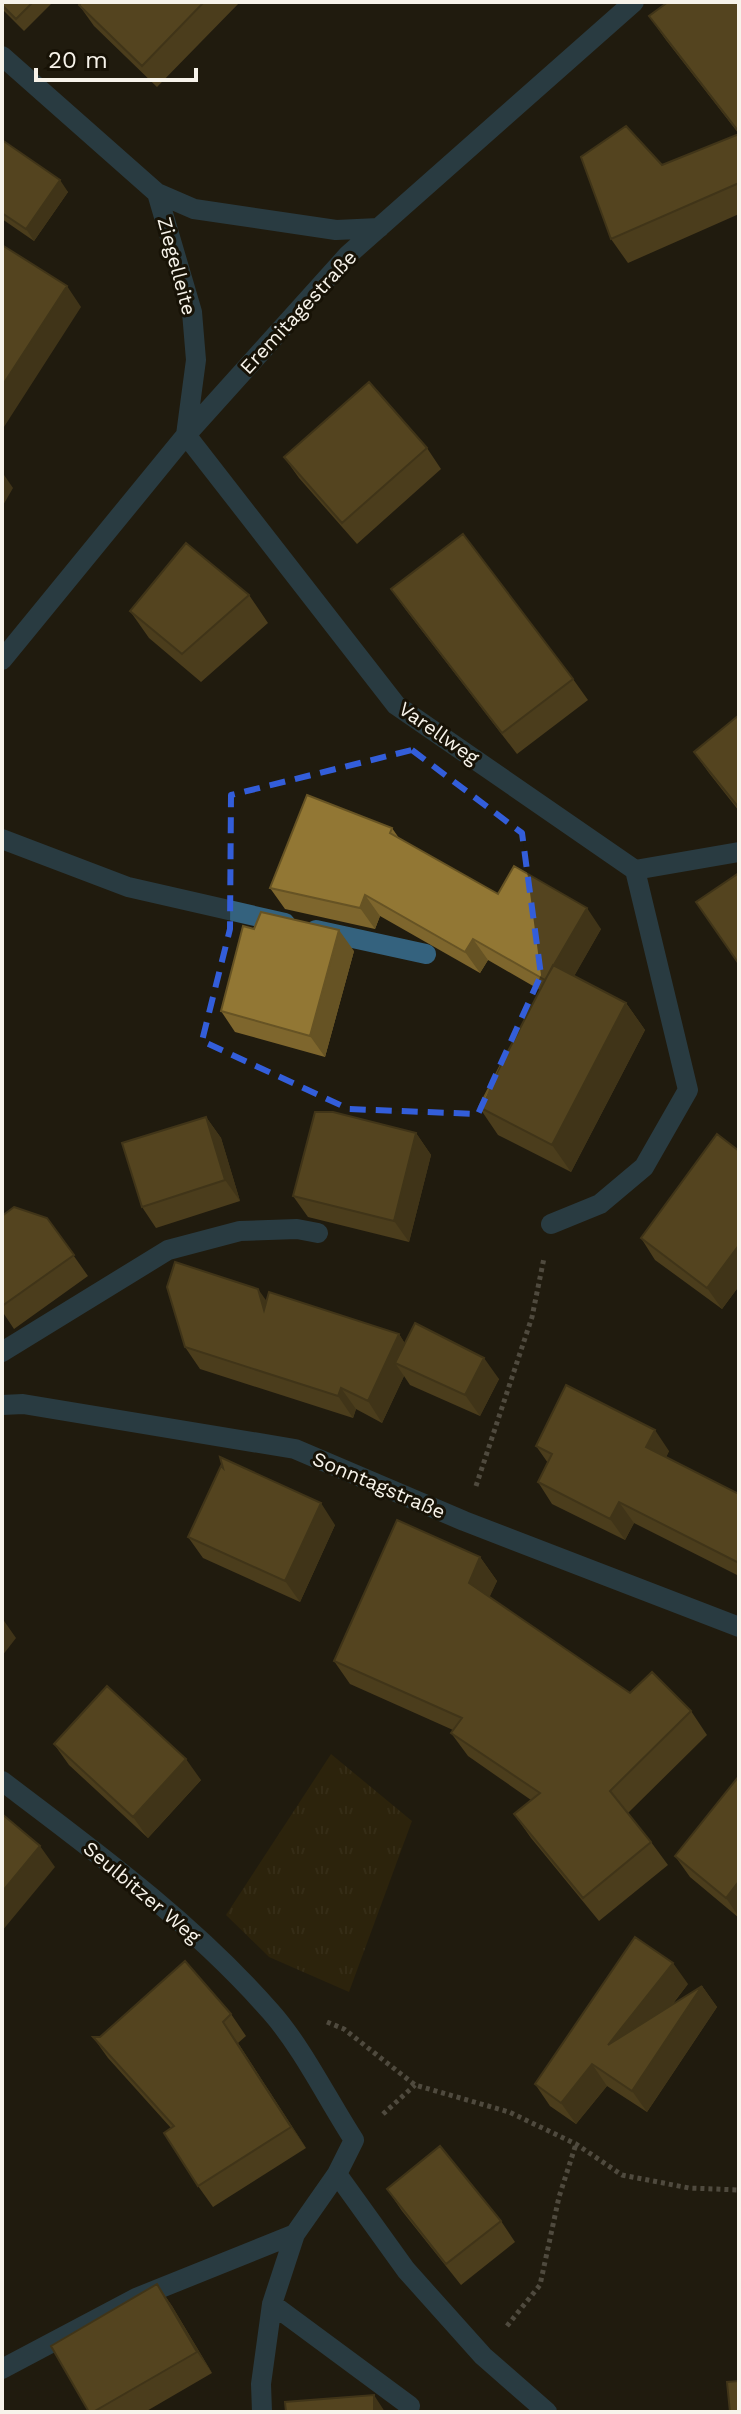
<svg xmlns="http://www.w3.org/2000/svg" width="741" height="2414" font-family="'Work Sans',sans-serif">
<defs>
<pattern id="grass-tufts" width="24" height="20" patternUnits="userSpaceOnUse" patternTransform="scale(2)"><rect width="24" height="20" fill="#3a2d09"/><path d="M3 7l-1-3M5 7V3M7 7l1-3M15 17l-1-3M17 17v-4M19 17l1-3" fill="none" stroke="#4e4221"/></pattern>
</defs>
<rect width="100%" height="100%" fill="#201b0e"/>
<!-- grass -->
<path fill="url(#grass-tufts)" d="M331,1754L412,1821L349,1992L269,1957L226,1915Z"/>
<g fill="none" stroke-linecap="round" stroke-linejoin="round">
<!-- path -->
<path stroke="#888479" stroke-width="5" stroke-dasharray="4 4" stroke-linecap="butt" d="M476,1486L532,1317L544,1258
M327,2022L344,2029L415,2085L509,2112L576,2144L622,2175L689,2188L739,2190
M383,2114L415,2085
M507,2326L540,2285L559,2197L576,2144"/>
<!-- minor -->
<path stroke="#34627e" stroke-width="20" d="M2,56L157,193L194,209L336,230L379,228
M157,193L192,312L196,360L186,435L396,705L635,870L739,852
M2,660L186,435L348,255L634,2
M2,839L128,887L285,923
M316,930L426,954
M551,1224L600,1204L644,1167L688,1090L635,870
M2,1352L168,1250L240,1231L297,1229L318,1233
M2,1405L23,1404L295,1449L464,1521L739,1627
M2,1781C96,1852 193,1923 271,2012C302,2047 328,2100 354,2140L337,2174L295,2234L272,2304L261,2384L262,2412
M337,2174L406,2270L483,2356L547,2412
M272,2304L410,2406
M2,2369L136,2298L295,2234"/>
</g>
<!-- wall -->
<path fill="#7e662d" d="M2,2H53L24,31L2,9Z
M82,2H240L157,87L94,26L79,5Z
M739,4V214L628,263L611,239L662,165L739,134L666,40L649,16Z
M2,140L68,192L34,241L2,219Z
M427,448L441,469L357,544L299,478L284,457Z
M391,589L573,679L588,700L517,754L406,610Z
M249,595L268,623L201,682L149,638L130,611Z
M739,715V811L709,773L694,752Z
M392,828L399,838L498,894L601,929L574,976L626,1003L645,1030L571,1172L498,1135L479,1107L540,990L488,960L480,973L380,916L375,929L285,909L270,888Z
M354,951L325,1057L235,1032L221,1011Z
M206,1117L221,1138L240,1201L156,1228L142,1207Z
M416,1133L431,1155L409,1242L308,1217L293,1196Z
M739,1151V1286L722,1309L655,1260L641,1238Z
M2,1216L47,1218L88,1276L14,1329L2,1311Z
M267,1301L399,1334L405,1344L499,1379L480,1416L410,1385L404,1376L382,1423L356,1409L353,1418L200,1369L185,1347Z
M536,1446L669,1451L666,1457L739,1494V1576L634,1523L625,1540L552,1504L538,1482L548,1463Z
M335,1525L300,1602L203,1558L188,1537Z
M480,1557L497,1581L489,1597L630,1693L691,1711L707,1735L628,1813L651,1842L668,1865L599,1921L531,1838L514,1814L531,1800L468,1756L451,1733L453,1730L350,1684L334,1661Z
M54,1744L201,1780L148,1838L69,1765Z
M739,1776V1918L690,1877L675,1856Z
M688,1984L672,2005L702,1986L717,2007L647,2112L607,2086L576,2124L550,2106L535,2084Z
M231,2014L246,2036L238,2043L306,2148L213,2207L198,2186L171,2128L108,2058L93,2037H100Z
M387,2189L501,2221L515,2242L461,2285L402,2211Z
M157,2284L172,2306L212,2373L145,2412H89Z"/>
<!-- shaded-wall -->
<path fill="#665324" d="M60,180L68,192L34,241L26,229Z
M67,286L81,307L2,430V386Z
M2,472L13,488L2,507Z
M365,895L380,916L375,929L360,908Z
M587,908L601,929L560,1001L545,980Z
M339,930L354,951L325,1057L310,1036Z
M473,939L488,960L480,973L465,952Z
M626,1003L645,1030L571,1172L552,1145Z
M206,1117L221,1138L240,1201L225,1180Z
M416,1133L431,1155L409,1242L394,1221Z
M739,1245V1286L722,1309L707,1288Z
M258,1289L273,1310H264Z
M399,1334L413,1356L395,1363L404,1376L382,1423L368,1401Z
M484,1358L499,1379L480,1416L465,1395Z
M341,1388L356,1409L353,1418L338,1396Z
M655,1430L669,1451L661,1468L646,1447Z
M619,1502L634,1523L625,1540L610,1519Z
M321,1503L335,1525L300,1602L285,1581Z
M480,1557L497,1581L485,1607L469,1583Z
M2,1618L16,1638L2,1656Z
M186,1759L201,1780L148,1838L133,1817Z
M40,1846L55,1867L2,1931V1892Z
M739,1881V1917L726,1898Z
M673,1963L688,1984L623,2066L608,2045Z
M702,1986L717,2007L647,2112L632,2091Z
M223,2022L238,2043L306,2148L291,2127Z
M592,2064L607,2086L576,2124L561,2103Z
M157,2284L172,2306L212,2373L197,2352Z
M374,2395L385,2412H374Z"/>
<!-- building -->
<path fill="#927734" stroke="#665324" stroke-width="2" d="M2,2H33L16,19L2,5Z
M82,2H204L142,66L79,5Z
M668,2H738L739,4V132L649,16Z
M626,126L662,165L739,134V183L611,239L581,157Z
M2,140L60,180L26,229L2,213Z
M2,245L67,286L2,386Z
M369,382L427,448L342,523L284,457Z
M463,534L573,679L502,733L391,589Z
M186,543L249,595L182,654L130,611Z
M739,715V808L694,752Z
M307,795L392,828L390,833L498,894L514,866L587,908L545,980L473,939L465,952L365,895L360,908L270,888Z
M739,873V964L696,902Z
M261,912L339,930L310,1036L221,1011L243,926L254,929Z
M553,965L626,1003L552,1145L479,1107Z
M315,1112H333L416,1133L394,1221L293,1196Z
M206,1117L225,1180L142,1207L122,1143Z
M717,1134L739,1151V1245L707,1288L641,1238Z
M14,1207L47,1218L74,1255L2,1306V1216Z
M175,1262L258,1289L264,1310L269,1292L399,1334L368,1401L341,1388L338,1396L185,1347L167,1287Z
M415,1323L484,1358L465,1395L395,1363Z
M566,1385L655,1430L646,1447L739,1494V1563L619,1502L610,1519L538,1482L552,1454L536,1446Z
M220,1457L321,1503L285,1581L188,1537L221,1466L223,1468Z
M397,1520L480,1557L469,1583L630,1693L652,1672L691,1711L610,1791L651,1842L583,1898L514,1814L540,1793L451,1733L462,1718L334,1661Z
M107,1686L186,1759L133,1817L54,1744Z
M739,1776V1881L726,1898L675,1856Z
M2,1814L40,1846L2,1892Z
M635,1937L673,1963L608,2045L702,1986L632,2091L592,2064L561,2103L535,2084Z
M185,1961L231,2014L223,2022L291,2127L198,2186L164,2133L174,2126L93,2037H100Z
M440,2146L501,2221L446,2264L387,2189Z
M157,2284L197,2352L93,2412H89L51,2346Z
M739,2381V2412H730L727,2382Z
M374,2395V2412H286L285,2402Z"/>
<!-- marked area -->
<path d="M0 0H741V2414H0ZM412,750L522,833L541,975L478,1114L349,1109L202,1041L230,929L231,795Z" fill="#201b0e" fill-opacity=".55" fill-rule="evenodd"/>
<path fill="none" stroke="#335eda" stroke-width="6" stroke-dasharray="16 10" stroke-linejoin="round" d="M412,750L522,833L541,975L478,1114L349,1109L202,1041L230,929L231,795Z"/>
<g text-anchor="middle" stroke-width="6" stroke-linejoin="round" paint-order="stroke">
<!-- street labels -->
<g font-size="20" fill="#f7f3ea" stroke="#171206">
<text transform="translate(177 266) rotate(75)" y="7">Ziegelleite</text>
<text transform="translate(298 312) rotate(-47)" y="7">Eremitagestraße</text>
<text transform="translate(439 733) rotate(35)" y="7">Varellweg</text>
<text transform="translate(379 1485) rotate(23)" y="7">Sonntagstraße</text>
<text transform="translate(142 1892) rotate(40)" y="7">Seulbitzer Weg</text>
</g>
</g>
<!-- border -->
<rect width="741" height="2414" fill="none" stroke="#f7f3ea" stroke-width="8"/>
<!-- scale -->
<path d="M36 68v12h160v-12" fill="none" stroke="#f7f3ea" stroke-width="4"/>
<text x="48" y="68" font-size="24" fill="#f7f3ea" stroke="#171206" stroke-width="6" paint-order="stroke">20 m</text>
</svg>
